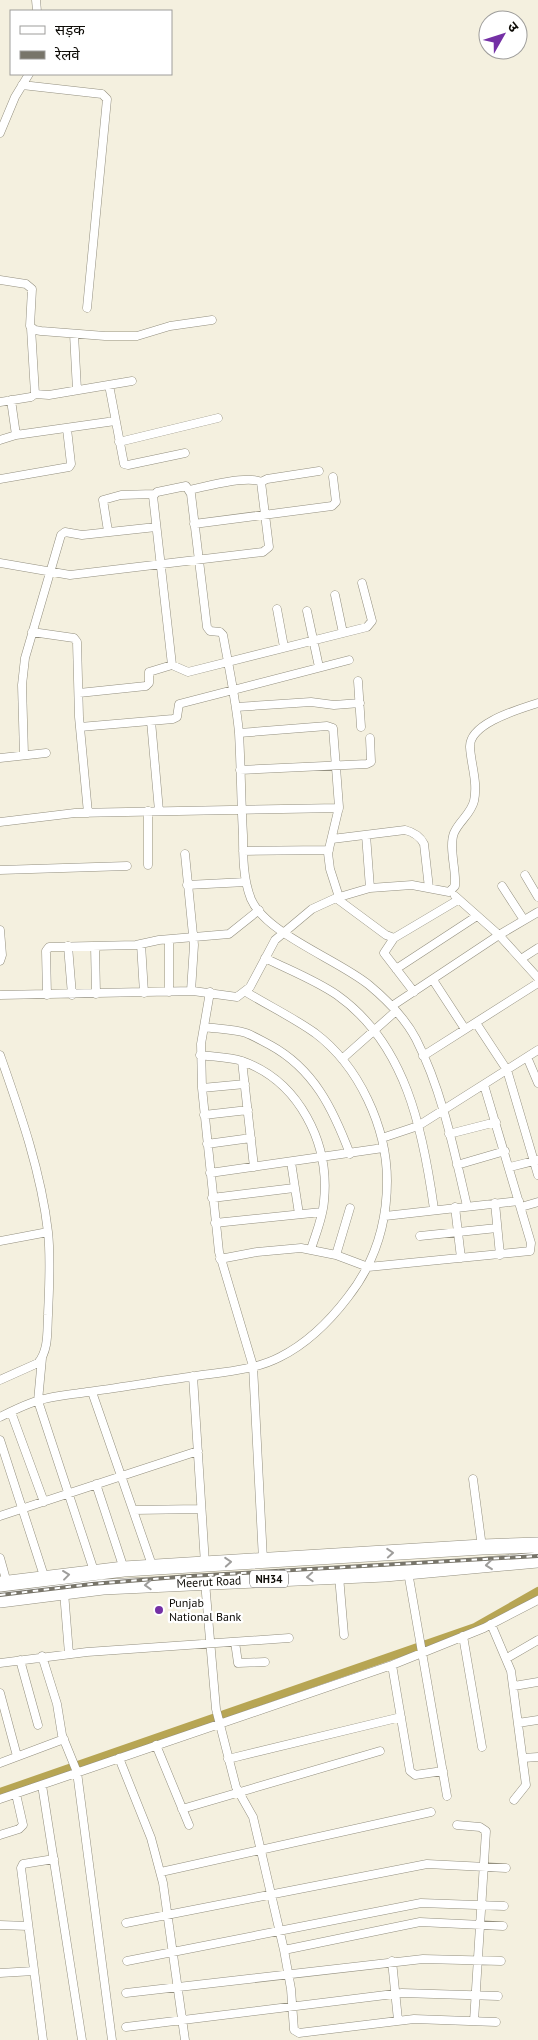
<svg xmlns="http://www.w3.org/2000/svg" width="538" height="2040" font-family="'PT Sans','Noto Sans Devanagari',sans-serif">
<rect width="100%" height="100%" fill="#f4f0df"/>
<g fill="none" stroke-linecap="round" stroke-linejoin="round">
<!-- canal -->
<path stroke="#b7a553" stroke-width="8" d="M0,1792L475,1627L538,1591"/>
<defs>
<path id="street" d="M36,0L37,11
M22,85L102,94L107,99L87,308
M0,133L15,97L29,74
M0,280L26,284L32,289L30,326L35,330L41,331L105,336H137L170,326L212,320
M74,334L77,390
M109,385L124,464L128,465L185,453
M35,394L49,395L132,381
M0,402L31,397L35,394L31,328
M16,435L115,421
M0,440L16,435L11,400
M119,442L218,418
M0,479L69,467L71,464L67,429
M190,490C206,486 248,475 261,482
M194,524L332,506L336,502L333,477
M108,531L103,500L121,495L154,494
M0,563L70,575L263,552L269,547L261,482L267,479L319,471
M335,595L343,633
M277,609L284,647
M307,611L319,667
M32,632L74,638L77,642L79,717L88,813
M172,665L188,672L367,627L372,621L362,583
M358,681L361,727
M79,693L146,686L149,683V672L172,665L153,496L157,492L186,486L191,494L207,627L210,631L220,632L223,635C229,668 236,700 239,733C241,767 241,801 243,835C243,856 243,879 251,899C266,934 339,960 369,985C387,1000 405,1018 416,1039C442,1090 454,1150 467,1206
M236,707L311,702L334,705L360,703
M151,721L159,811
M80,727L173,719L177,717L179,704L349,660
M239,733L327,726L333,728L339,807L328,853L330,869L339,897
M24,755L22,685L25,658L61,535L65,532L82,535L156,527
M0,758L46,753
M240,770L367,764L371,762L370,738
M148,811V865
M0,822L75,813L339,808
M366,835L370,888
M332,839L405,830C413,832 420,836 424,844L429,888
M243,851L329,850
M185,854L194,945L191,991
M0,870L127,866
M525,875L538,897
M187,885L246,882
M502,886L524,920
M455,896L499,935L538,978
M336,898L386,935L394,938L458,900
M0,930L2,955L0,961
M394,938L384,953L414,992
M141,944L144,993
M68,946L72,995
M95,946L96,994
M265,958C289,970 315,980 337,995C406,1044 423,1130 434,1209
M521,959L538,948
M396,969L477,916
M433,980L465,1029
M169,992V940
M210,992L201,1044L202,1088L219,1252L253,1366L263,1560
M0,995L193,991L237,997L250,987L275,940L312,909L336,898L370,888L412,885L449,892L455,886V879C455,867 449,845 454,833C459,821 471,814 474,801C478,782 471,765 470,747C469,723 520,709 538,703
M47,995L46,951L49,947L136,945L159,940L229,934L259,910
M392,1006L499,935L538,912
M476,1023L507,1070L538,1175
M204,1027C218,1029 233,1029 246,1033C254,1036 262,1041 270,1045C314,1069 333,1109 350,1154
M0,1055C20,1112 41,1171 48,1232C51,1259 49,1288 48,1315C47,1331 49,1350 38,1363L0,1380
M200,1055C214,1057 229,1057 242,1061C299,1081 330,1143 324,1201C323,1217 316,1233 311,1249
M423,1056L538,983
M527,1057L538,1083
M342,1059L396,1011
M242,1061L254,1167
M202,1088L245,1084
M204,1115L248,1110
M449,1134L496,1122
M382,1138L418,1126L538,1050
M207,1144L251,1138
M291,1162L299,1214
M457,1165L505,1151
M510,1167L538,1160
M210,1173L383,1148
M212,1198L294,1188
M495,1203L500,1255
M455,1207L461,1258
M521,1207L538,1202
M385,1216L519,1201
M215,1223L322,1212
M420,1236L497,1228
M0,1241L48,1232
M336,1255L350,1208
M220,1259L257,1252L301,1248L336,1255L368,1267L530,1251L531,1243L484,1085
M42,1358L38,1401L95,1574
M193,1376L205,1564
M92,1392L153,1568
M11,1412L44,1502
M0,1417C10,1412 20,1407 31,1403C48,1396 68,1395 87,1392C123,1387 159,1381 196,1376C224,1372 255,1370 280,1357C308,1343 329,1322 348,1297C374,1264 387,1224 387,1181C387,1127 359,1066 315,1033C294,1018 269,1006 246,992
M0,1440L45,1579
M473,1479L482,1547
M96,1484L124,1569
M133,1510L201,1509
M0,1516L198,1451
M0,1558L7,1583
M408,1572L447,1796
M339,1576L344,1635
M205,1582L216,1709L236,1787L253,1817L261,1851L284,1950L291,1989L294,2030L299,2033L414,2019L496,2022
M64,1592L69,1654
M491,1624L511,1671L526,1785L514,1800
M463,1636L482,1747
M235,1642L238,1663L265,1662
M42,1656L57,1704L62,1735L77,1772L112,2040
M507,1658L538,1640
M20,1660L38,1725
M0,1663L87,1652L289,1638
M392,1665L410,1771L415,1775L443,1771
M514,1686L538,1682
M0,1693L17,1756
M518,1723L538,1720
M156,1745L189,1825
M119,1758L151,1838L163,1883L185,2040
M523,1758L538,1757
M228,1759L401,1717
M0,1763L64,1739
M42,1785L82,2040
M0,1799L392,1665L484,1628L538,1600
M182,1809L380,1751
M457,1825L480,1827L486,1831L474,2021
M0,1835L19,1829L23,1825L16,1794
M161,1872L431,1812
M126,1923L427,1864L506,1868
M0,1925L28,1926
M284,1950L420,1922L503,1926
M127,1961L421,1903L504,1906
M392,1961L398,2020
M0,1973L34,1971
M126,1993L423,1959L501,1961
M126,2027L402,1993L498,1996
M43,2040L21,1868L23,1864L54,1859"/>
<path id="highway" d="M0,1584L124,1569L482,1547L538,1545
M0,1600L103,1587L385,1574L538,1560"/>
</defs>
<!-- street casing -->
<use href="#street" stroke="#938f7f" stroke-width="9"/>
<!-- highway casing -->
<use href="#highway" stroke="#938f7f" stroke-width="16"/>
<!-- street -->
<use href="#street" stroke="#fff" stroke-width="8"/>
<!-- highway -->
<use href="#highway" stroke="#fff" stroke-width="15"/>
<defs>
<path id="rail" d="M0,1595L92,1584L190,1576L538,1556"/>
</defs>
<!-- rail casing -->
<use href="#rail" stroke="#78756a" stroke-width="4"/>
<!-- rail -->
<use href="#rail" stroke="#fff" stroke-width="2" stroke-dasharray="5.5" stroke-linecap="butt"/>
</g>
<!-- one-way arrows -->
<defs><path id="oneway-chevron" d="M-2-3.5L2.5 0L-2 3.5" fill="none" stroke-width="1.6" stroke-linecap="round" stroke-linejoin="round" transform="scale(1.25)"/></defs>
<g stroke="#9e9d9b">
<use href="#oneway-chevron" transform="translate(390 1553) rotate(-4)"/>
<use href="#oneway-chevron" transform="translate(228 1562) rotate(-4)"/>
<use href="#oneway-chevron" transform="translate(489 1565) rotate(174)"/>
<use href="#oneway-chevron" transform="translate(66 1575) rotate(-7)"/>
<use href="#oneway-chevron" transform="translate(310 1577) rotate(177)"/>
<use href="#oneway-chevron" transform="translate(148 1585) rotate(177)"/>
</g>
<!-- markers -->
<circle fill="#7430a5" stroke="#fff" stroke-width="2" cx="159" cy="1610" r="5"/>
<g text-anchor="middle" stroke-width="4.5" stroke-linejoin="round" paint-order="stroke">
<!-- shield labels -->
<rect fill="#fff" stroke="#565451" stroke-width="1" x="250" y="1570.5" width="38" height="17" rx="4"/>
<g font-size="11" font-weight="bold" fill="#0d0b06">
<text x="269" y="1583">NH34</text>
</g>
<!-- street labels -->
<g font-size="12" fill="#0d0b06" stroke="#fff">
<text transform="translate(209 1582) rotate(-3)" y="4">Meerut Road</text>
</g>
<!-- poi labels -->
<g font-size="12" fill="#0d0b06" stroke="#fff" text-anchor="start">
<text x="169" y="1607">Punjab<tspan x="169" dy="14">National Bank</tspan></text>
</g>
</g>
<!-- legend -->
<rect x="10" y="10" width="162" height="65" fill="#ffffff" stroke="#9e9d9b"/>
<rect x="20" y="26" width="25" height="8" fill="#ffffff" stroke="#9e9d9b"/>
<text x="55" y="35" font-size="15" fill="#0d0b06">सड़क</text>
<rect x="20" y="51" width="25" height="8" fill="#78756a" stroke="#9e9d9b"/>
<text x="55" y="60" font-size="15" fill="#0d0b06">रेलवे</text>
<!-- north arrow -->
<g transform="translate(503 35) rotate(51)"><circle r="24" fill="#ffffff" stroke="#9e9d9b"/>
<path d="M0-4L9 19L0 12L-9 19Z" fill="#7430a5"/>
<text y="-8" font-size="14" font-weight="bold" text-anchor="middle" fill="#0d0b06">उ</text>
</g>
</svg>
